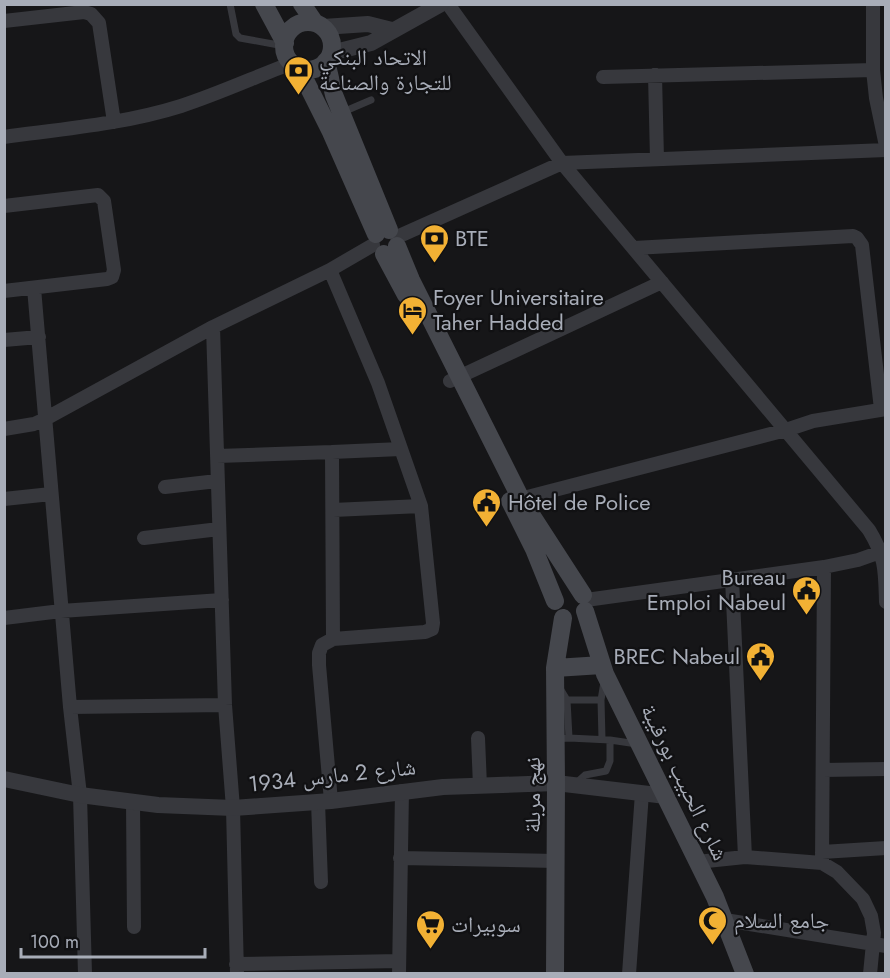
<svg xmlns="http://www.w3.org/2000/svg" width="890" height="978" font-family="Jost,'Noto Naskh Arabic',sans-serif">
<rect width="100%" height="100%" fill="#161618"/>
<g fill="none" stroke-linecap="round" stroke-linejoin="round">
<!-- service -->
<path stroke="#37383d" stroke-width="7" d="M230,4L236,34L240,38L284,46
M343,112L371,100
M567,700H601
M569,738L610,740L637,744
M556,739L569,738L567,700L561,690
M602,739L601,700L604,682
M575,784L585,775L606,771L610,761V740"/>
<!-- minor -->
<path stroke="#37383d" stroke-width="14" d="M448,4L562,163L869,530C886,558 885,570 886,602
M873,4V70L876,98L886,146
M4,21L84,12L91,14L99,23L114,122
M655,75L657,159
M603,77L873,70
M4,137C63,129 124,124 181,106C218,94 255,77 292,63
M4,206L98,195L104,201L114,270L112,277L107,279L4,291
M397,237L562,163L886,150
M634,248L853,236L857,238L862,245L881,409
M330,270L378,383L421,506L433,623L432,629L425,632L333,639
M34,288L70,707L80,795L85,974
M213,327L225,705L233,808L237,974
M4,340L39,337
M450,381L662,282
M4,429L34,424L45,419L213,327L330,270L373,245
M217,456L332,452
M165,487L217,481
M4,499L51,494
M512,501L786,430L813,421L886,409
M333,510L421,506
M144,538L219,529
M732,579L745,857
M586,600L824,567L858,560L886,550
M4,618L61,611L222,600
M70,707L225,705
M478,738L480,786
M823,770L886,769
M331,801L319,665V653L322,645L333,639L332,452L401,449
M133,802L134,927
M318,802L321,882
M822,852L886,848
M400,858L556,861
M697,862L745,857L822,863L837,872L863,899L871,916L874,933L870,974
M822,863L824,567
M725,920L886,946
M236,964L399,961
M399,974L402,791
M629,974L642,793"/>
<!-- tertiary -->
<path stroke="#37383d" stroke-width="16" d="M323,27L368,24L392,30
M331,53L371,43L441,4
M4,779L80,795L158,805L233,808L331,801L443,787L556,783L666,796"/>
<!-- secondary -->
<path stroke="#45474d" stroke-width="18" d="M264,4L285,43
M302,4L315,23
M284 46a24 24 0 1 1 48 0a24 24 0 1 1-48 0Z
M326,61L334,95L389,230
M299,68L331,132L376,234
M397,246L411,280L521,499L583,595
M384,254L406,295
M510,501L534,549L555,601
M585,611L605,674L715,897L745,974
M555,668L602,665
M555,974L556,783L555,668L563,618"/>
</g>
<!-- icons -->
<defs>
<symbol id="bank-pin" viewBox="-11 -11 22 30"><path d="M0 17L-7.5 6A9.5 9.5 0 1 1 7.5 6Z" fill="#f2b134" stroke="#111113"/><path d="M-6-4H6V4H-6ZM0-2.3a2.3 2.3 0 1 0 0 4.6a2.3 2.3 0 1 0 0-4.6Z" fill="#111"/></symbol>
<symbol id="hotel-pin" viewBox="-11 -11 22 30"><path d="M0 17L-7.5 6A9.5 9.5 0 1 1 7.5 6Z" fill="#f2b134" stroke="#111113"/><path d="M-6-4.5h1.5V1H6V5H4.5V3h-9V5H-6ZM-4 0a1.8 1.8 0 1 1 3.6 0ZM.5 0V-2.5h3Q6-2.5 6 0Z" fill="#111"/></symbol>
<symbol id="civic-pin" viewBox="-11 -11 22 30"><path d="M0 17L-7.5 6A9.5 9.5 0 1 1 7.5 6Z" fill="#f2b134" stroke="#111113"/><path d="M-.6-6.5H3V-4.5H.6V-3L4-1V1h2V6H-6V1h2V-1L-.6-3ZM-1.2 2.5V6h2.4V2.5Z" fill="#111"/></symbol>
<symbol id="mosque-pin" viewBox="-11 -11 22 30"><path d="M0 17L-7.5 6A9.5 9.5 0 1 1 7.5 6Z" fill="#f2b134" stroke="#111113"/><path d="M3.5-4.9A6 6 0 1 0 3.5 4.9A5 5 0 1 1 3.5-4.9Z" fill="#111"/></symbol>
<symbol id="supermarket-pin" viewBox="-11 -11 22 30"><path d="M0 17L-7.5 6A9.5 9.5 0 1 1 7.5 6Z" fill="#f2b134" stroke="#111113"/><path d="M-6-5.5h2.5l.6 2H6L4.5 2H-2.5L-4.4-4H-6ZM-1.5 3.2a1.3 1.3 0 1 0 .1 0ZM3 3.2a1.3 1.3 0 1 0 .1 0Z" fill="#111"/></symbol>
</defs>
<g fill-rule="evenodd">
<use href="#bank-pin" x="282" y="54" width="33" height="45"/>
<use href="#bank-pin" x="418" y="222" width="33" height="45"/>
<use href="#hotel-pin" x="396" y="294" width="33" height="45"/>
<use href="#civic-pin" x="470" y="486" width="33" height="45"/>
<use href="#civic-pin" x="790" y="574" width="33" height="45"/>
<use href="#civic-pin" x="744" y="640" width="33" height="45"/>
<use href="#mosque-pin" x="696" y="904" width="33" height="45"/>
<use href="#supermarket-pin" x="414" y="908" width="33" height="45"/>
</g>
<g text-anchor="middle" stroke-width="4.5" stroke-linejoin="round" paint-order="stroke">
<!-- poi labels -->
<g font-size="22" fill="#a8adb8" stroke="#111113" text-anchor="start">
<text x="319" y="65">الاتحاد البنكي<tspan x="319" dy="25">للتجارة والصناعة</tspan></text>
<text x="455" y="246">BTE</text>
<text x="433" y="305">Foyer Universitaire<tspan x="433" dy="25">Taher Hadded</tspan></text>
<text x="508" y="510">Hôtel de Police</text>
<text x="786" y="585" text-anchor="end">Bureau<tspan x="786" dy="25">Emploi Nabeul</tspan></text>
<text x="740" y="664" text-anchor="end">BREC Nabeul</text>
<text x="734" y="928">جامع السلام</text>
<text x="451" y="932">سوبيرات</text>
</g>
<!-- street labels -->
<g font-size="22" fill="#a8adb8" stroke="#111113">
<text transform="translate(332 775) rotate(-6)" y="8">شارع 2 مارس 1934</text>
<text transform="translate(685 782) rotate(64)" y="8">شارع الحبيب بورقيبة</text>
<text transform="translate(532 795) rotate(-90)" y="8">نهج مربلة</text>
</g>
</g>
<!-- border -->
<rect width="890" height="978" fill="none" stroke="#a8adb8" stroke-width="12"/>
<!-- scale -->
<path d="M21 948v9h184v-9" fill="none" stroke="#a8adb8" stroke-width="3"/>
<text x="30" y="948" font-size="18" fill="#a8adb8" stroke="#111113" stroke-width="4.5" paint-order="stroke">100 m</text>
</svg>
